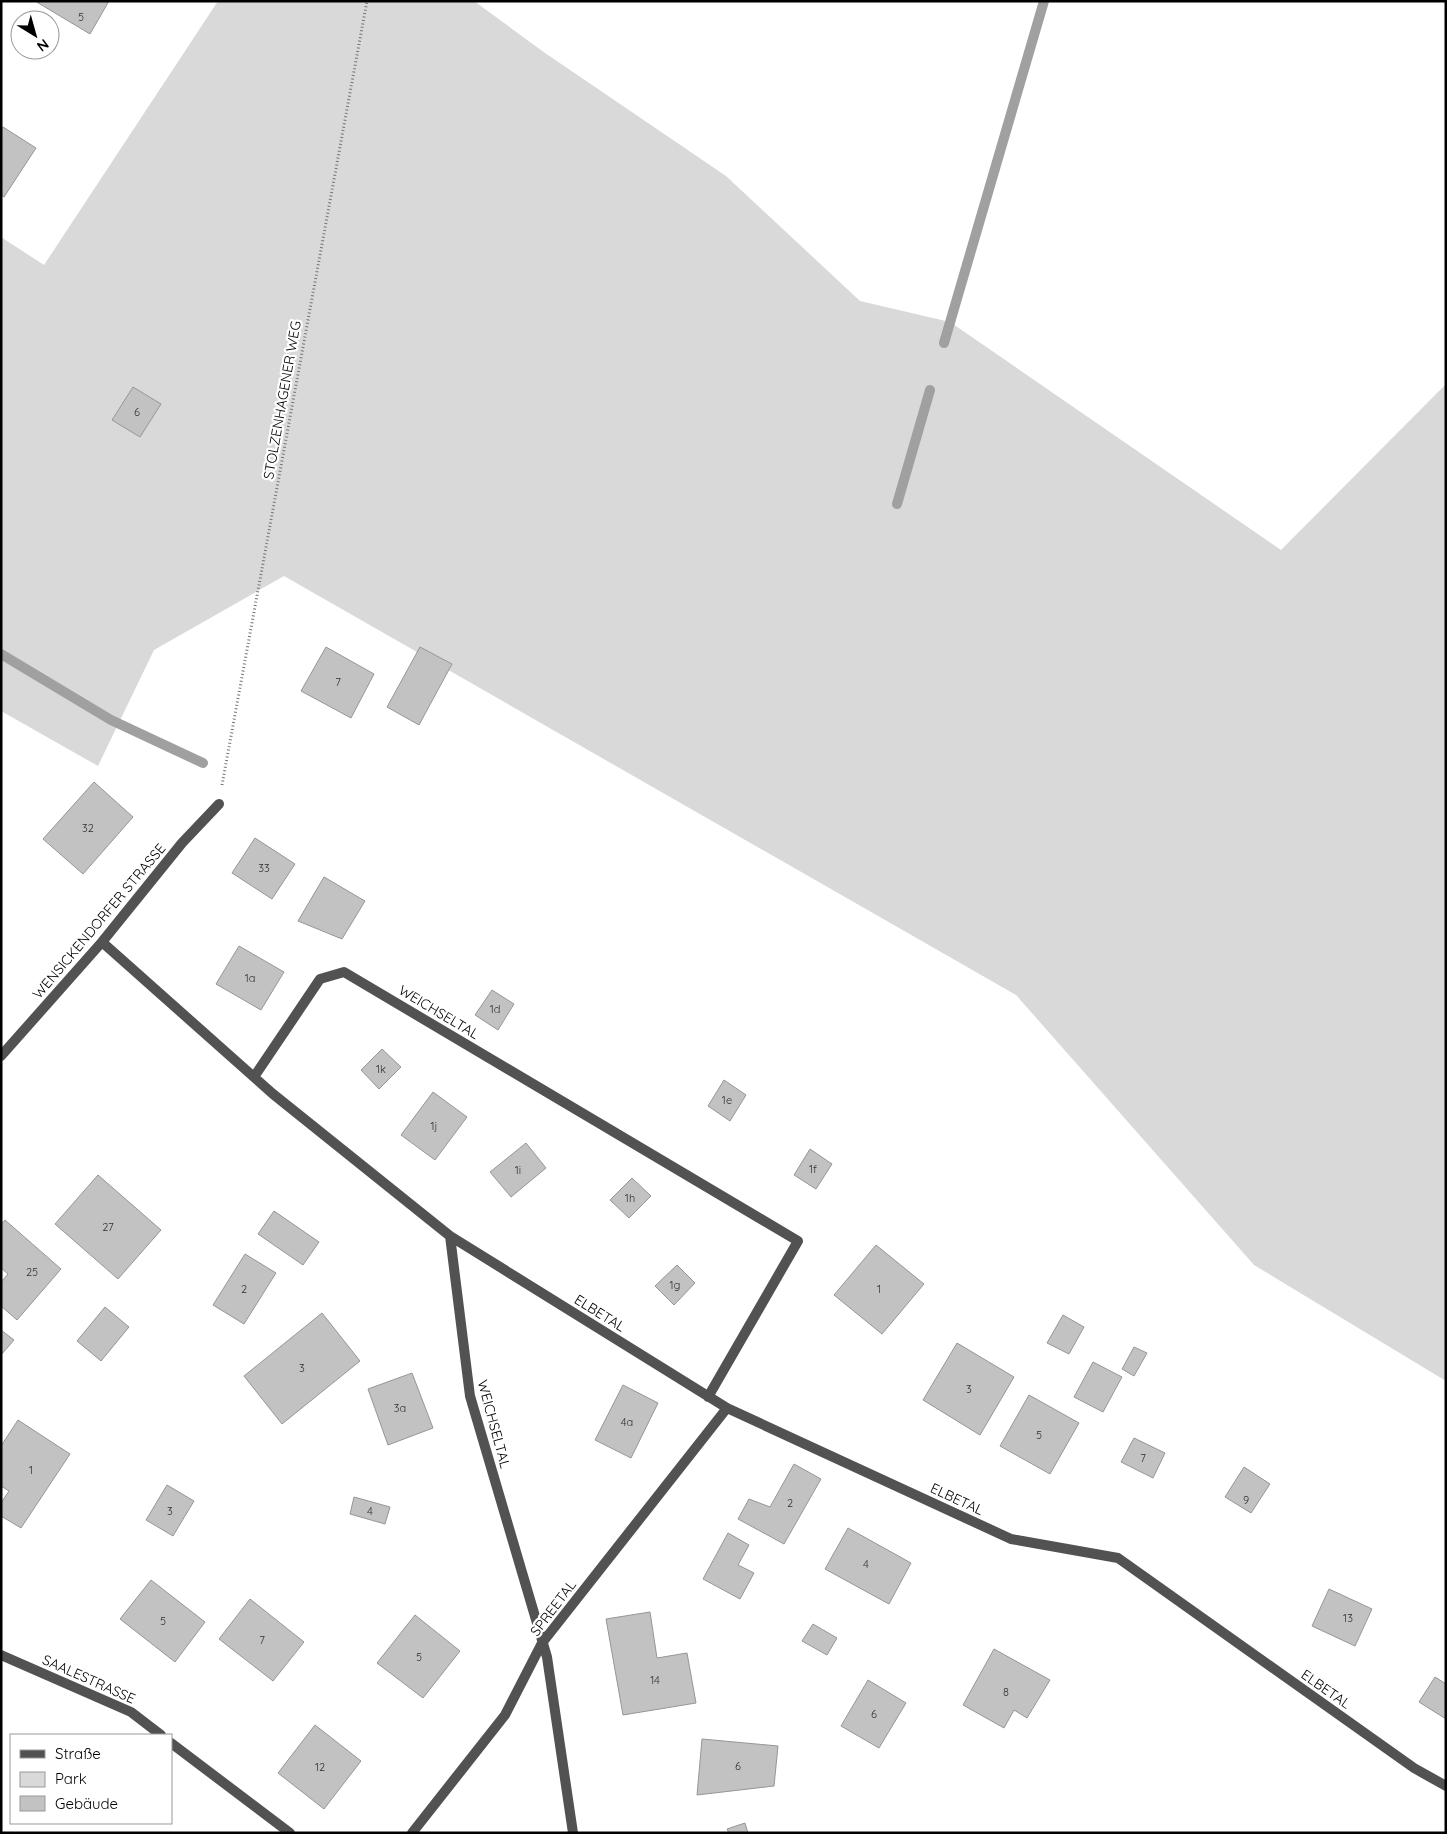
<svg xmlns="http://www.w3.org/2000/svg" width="1447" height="1834" font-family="Quicksand,sans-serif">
<rect width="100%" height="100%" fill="#fff"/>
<!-- green -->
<path fill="#d9d9d9" d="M218,1H474L545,53L726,176L860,301L950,322L1281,550L1446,384V1381L1254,1265L1016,995L284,576L154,650L98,766L1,711V237L44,265Z"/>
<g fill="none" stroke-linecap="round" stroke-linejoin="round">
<!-- stream -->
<path stroke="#a0a0a0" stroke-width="10" d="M944,343L1044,1
M897,504L930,390
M1,654L111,720L203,763"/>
</g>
<!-- building -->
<path fill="#c2c2c2" stroke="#969696" d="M35,1H109L90,34Z
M3,127L36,148L4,197L1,195V131Z
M133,387L161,404L140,437L112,420Z
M326,647L374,674L351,718L301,691Z
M420,647L452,664L419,725L387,707Z
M94,782L133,817L83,874L43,839Z
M255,838L295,864L272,899L232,873Z
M324,877L365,901L342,939L298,921Z
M239,946L284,972L261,1010L216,984Z
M492,990L514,1004L498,1030L475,1015Z
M382,1049L401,1067L379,1089L361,1070Z
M724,1080L746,1095L730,1121L708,1106Z
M433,1092L467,1117L435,1160L401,1135Z
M526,1143L546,1168L511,1197L490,1172Z
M810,1149L832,1164L816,1189L794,1175Z
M98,1175L161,1230L118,1279L55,1224Z
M632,1178L651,1196L629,1218L610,1200Z
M274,1211L319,1242L303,1265L258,1234Z
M5,1220L61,1269L17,1320L1,1306V1282L8,1274L1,1268V1225Z
M876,1245L924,1284L882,1334L834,1295Z
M245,1254L276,1273L244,1324L213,1305Z
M677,1265L695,1283L674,1305L655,1286Z
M105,1307L129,1327L101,1361L77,1341Z
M322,1313L360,1361L282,1424L244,1376Z
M1063,1315L1084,1327L1069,1354L1047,1343Z
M1,1330L14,1340L1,1355Z
M957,1343L1014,1377L980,1435L923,1400Z
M1134,1347L1147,1353L1134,1376L1122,1369Z
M1093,1362L1122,1377L1103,1412L1074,1397Z
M412,1373L433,1428L388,1445L368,1389Z
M623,1385L658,1403L631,1458L595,1440Z
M1029,1395L1079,1423L1050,1474L1000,1446Z
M18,1420L70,1454L21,1528L1,1516V1503L9,1491L1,1486V1446Z
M1134,1438L1165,1453L1153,1478L1121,1462Z
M794,1464L821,1479L784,1544L738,1519L749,1499L770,1507Z
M1244,1467L1270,1484L1251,1513L1225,1497Z
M167,1485L194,1501L173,1536L146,1520Z
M354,1497L390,1507L385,1524L350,1514Z
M848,1528L911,1563L889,1604L825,1569Z
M728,1533L749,1545L738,1565L754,1573L740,1599L703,1579Z
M151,1580L205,1622L175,1662L120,1619Z
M1329,1589L1372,1609L1355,1646L1312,1626Z
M250,1599L304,1642L273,1681L219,1639Z
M650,1612L657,1658L687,1653L696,1703L623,1715L606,1619Z
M415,1615L460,1651L423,1698L377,1663Z
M813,1624L837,1638L827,1655L802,1641Z
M994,1649L1050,1680L1027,1718L1014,1710L1004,1728L963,1705Z
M1435,1677L1446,1684V1719L1419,1702Z
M868,1680L906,1703L879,1748L841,1726Z
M315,1725L361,1761L324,1809L278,1773Z
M702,1739L778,1746L774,1786L697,1795Z
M745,1823L748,1833H729L727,1829Z"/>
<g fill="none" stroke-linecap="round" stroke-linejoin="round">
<!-- path -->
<path stroke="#747474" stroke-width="3" stroke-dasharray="1 2.5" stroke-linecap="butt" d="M222,785L367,1"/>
<!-- minor -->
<path stroke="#525252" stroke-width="10" d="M102,942L273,1094L450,1236L470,1396L547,1657L573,1833
M1,1056L102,942L182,843L219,804
M254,1077L320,979L344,972L798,1241L708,1397
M450,1236L727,1408L1011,1539L1118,1558L1414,1768L1446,1786
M1,1655L131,1712L161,1735
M171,1743L290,1833
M412,1833L505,1715L542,1643L727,1408"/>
</g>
<g text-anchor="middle" stroke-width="4.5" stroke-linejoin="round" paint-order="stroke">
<!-- number labels -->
<g font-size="11" fill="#303030">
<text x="81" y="21">5</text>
<text x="137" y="416">6</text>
<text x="338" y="686">7</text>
<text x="88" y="832">32</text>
<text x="264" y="872">33</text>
<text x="250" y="982">1a</text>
<text x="495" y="1013">1d</text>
<text x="381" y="1073">1k</text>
<text x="727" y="1104">1e</text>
<text x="434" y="1130">1j</text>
<text x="813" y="1173">1f</text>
<text x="518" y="1174">1i</text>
<text x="630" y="1202">1h</text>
<text x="108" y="1231">27</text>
<text x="32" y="1276">25</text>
<text x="675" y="1289">1g</text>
<text x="244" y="1293">2</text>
<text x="879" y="1293">1</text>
<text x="302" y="1372">3</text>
<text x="969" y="1393">3</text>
<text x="400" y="1412">3a</text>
<text x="627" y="1426">4a</text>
<text x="1039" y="1439">5</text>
<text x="1143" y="1462">7</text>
<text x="31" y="1474">1</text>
<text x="1246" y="1504">9</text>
<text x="790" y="1507">2</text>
<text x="170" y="1515">3</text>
<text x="370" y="1515">4</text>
<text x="866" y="1568">4</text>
<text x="1348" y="1622">13</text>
<text x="163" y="1625">5</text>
<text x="262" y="1644">7</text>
<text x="419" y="1661">5</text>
<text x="655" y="1684">14</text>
<text x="1006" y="1696">8</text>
<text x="874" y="1718">6</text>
<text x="738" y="1770">6</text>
<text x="320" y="1771">12</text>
</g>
<!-- street labels -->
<g font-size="14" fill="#000" stroke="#fff">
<text transform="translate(282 400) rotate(-80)" y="5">STOLZENHAGENER WEG</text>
<text transform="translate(99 921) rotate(-50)" y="5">WENSICKENDORFER STRASSE</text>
<text transform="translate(439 1012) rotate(31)" y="5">WEICHSELTAL</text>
<text transform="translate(600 1313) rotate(32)" y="5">ELBETAL</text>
<text transform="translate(494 1424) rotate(75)" y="5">WEICHSELTAL</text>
<text transform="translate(957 1499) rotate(25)" y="5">ELBETAL</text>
<text transform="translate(553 1608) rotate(-53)" y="5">SPREETAL</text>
<text transform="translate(89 1679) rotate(24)" y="5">SAALESTRASSE</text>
<text transform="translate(1326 1689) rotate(35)" y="5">ELBETAL</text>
</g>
</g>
<!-- border -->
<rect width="1447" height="1834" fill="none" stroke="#000000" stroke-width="5"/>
<!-- legend -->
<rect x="10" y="1734" width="162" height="90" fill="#ffffff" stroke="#999999"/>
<rect x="20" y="1750" width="25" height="8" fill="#525252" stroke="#999999"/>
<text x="55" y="1759" font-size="15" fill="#000000">Straße</text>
<rect x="20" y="1772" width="25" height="15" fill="#d9d9d9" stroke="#999999"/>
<text x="55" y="1784" font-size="15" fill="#000000">Park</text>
<rect x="20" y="1796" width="25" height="15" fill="#c2c2c2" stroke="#999999"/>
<text x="55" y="1809" font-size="15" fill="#000000">Gebäude</text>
<!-- north arrow -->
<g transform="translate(35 35) rotate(143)"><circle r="24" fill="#ffffff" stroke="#999999"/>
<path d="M0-4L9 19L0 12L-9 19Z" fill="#000000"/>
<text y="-8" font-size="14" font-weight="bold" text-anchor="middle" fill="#000000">N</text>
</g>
</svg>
